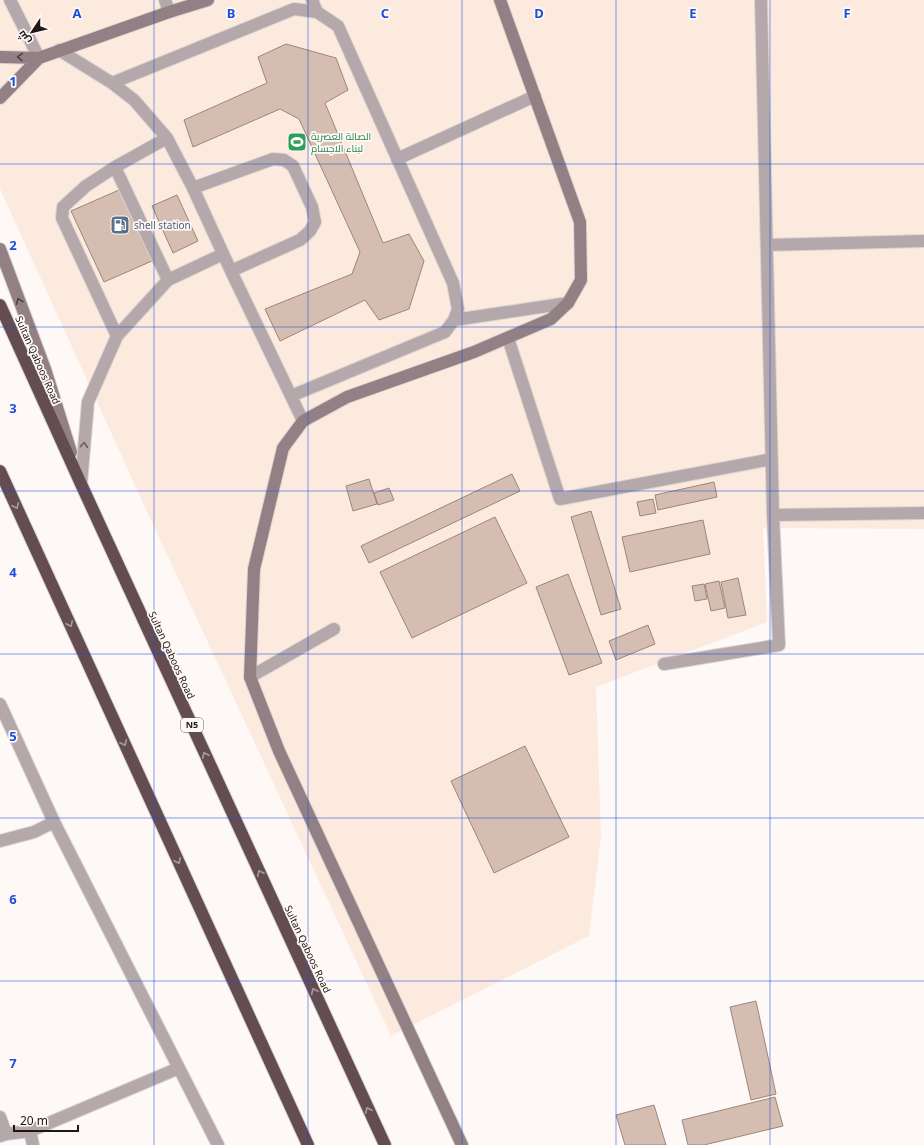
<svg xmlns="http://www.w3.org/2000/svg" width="924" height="1145" font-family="'Noto Sans',Cairo,sans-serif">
<rect width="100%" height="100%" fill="#fef9f7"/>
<!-- built -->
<path fill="#fdeadf" d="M0,0H924V529L763,528L767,622L596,687L601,836L589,936L391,1036L143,503L0,189Z"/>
<!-- building -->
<path fill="#d5beb1" stroke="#9b867a" d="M286,44L336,58L348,90L325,103L383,243L409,234L424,261L409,309L379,320L365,300L280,341L265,309L352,274L360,252L299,119L280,109L193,147L184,120L267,83L258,57Z
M119,190L152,261L104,282L71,211Z
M177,195L198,241L173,253L152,206Z
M512,474L520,491L369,563L361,546Z
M369,479L377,504L353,511L346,486Z
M714,482L717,497L658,510L655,495Z
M389,488L394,500L378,505L374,493Z
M653,499L656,513L640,516L637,502Z
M591,511L621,609L601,615L571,517Z
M495,517L527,583L412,638L380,572Z
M703,520L710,554L630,572L622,537Z
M568,574L602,663L569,675L536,587Z
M738,578L746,615L728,618L721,582Z
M719,581L725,608L711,611L705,584Z
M704,584L707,599L695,601L692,586Z
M648,625L655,644L616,660L609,641Z
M525,746L569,837L494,873L451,781Z
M756,1001L776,1094L751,1100L730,1007Z
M775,1097L783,1126L704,1145H688L682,1120Z
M654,1105L666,1145H625L616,1115Z"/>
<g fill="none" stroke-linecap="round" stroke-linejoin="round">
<defs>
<path id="lane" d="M165,0L169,12
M312,0L317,12
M59,50L112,83L134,100L167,138L193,188L231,271L303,421
M112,83L294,9L317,12L338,26L453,283L458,309L454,320L445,332L291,396
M397,159L535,96
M115,167L168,280
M193,188L273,159L284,160L293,166L312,207L315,222L310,231L300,240L231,271
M767,245L924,241
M454,320L568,303
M117,336L62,218L63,207L86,186L115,167L167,138
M508,338L560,499L772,459
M81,484L88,402L117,336L168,280L223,254
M773,515L924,513
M664,664L779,645L773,515L761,0
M250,677L334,629"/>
<path id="street" d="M10,0L39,58
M0,704L54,822L218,1145
M0,841L34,832L54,822
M0,1117L6,1134
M30,1131L33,1145
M0,1136L6,1134L30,1131L179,1068"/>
<path id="secondary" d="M0,57L39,58L169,12L208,0
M0,98L39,58
M0,249L45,369L71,452
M462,1145L279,751L250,677L254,569L283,448L303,421L347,397L474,352L551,319L568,303L581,280L580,222L500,0"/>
<path id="highway" d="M0,305L81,484L385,1145
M0,471L308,1145"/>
</defs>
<!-- lane casing -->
<use href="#lane" stroke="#dad5d2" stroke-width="14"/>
<!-- street casing -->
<use href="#street" stroke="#dad5d2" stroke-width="14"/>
<!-- secondary casing -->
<use href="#secondary" stroke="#dad5d2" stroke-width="14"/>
<!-- highway casing -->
<use href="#highway" stroke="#dad5d2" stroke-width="14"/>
<!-- lane -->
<use href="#lane" stroke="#b4a8ab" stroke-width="12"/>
<!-- street -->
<use href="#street" stroke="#b4a8ab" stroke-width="12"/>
<!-- secondary -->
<use href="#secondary" stroke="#928084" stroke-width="12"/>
<!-- highway -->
<use href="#highway" stroke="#644d52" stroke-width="12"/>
</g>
<!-- one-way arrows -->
<defs><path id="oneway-chevron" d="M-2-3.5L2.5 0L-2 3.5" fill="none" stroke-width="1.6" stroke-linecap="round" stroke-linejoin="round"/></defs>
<g stroke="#4d4140">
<use href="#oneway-chevron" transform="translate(20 57) rotate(-178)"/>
<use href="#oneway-chevron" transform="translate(19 301) rotate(-111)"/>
</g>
<use stroke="#6a605e" href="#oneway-chevron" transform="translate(84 445) rotate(-85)"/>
<g stroke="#a99a9c">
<use href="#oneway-chevron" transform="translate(16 506) rotate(65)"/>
<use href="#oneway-chevron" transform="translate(70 624) rotate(65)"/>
<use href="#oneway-chevron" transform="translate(124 743) rotate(65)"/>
<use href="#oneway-chevron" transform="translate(205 755) rotate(-115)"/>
<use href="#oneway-chevron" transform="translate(178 861) rotate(65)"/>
<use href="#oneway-chevron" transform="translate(260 873) rotate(-115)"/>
<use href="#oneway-chevron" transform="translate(314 991) rotate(-115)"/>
<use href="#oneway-chevron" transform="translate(368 1110) rotate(-115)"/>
</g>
<!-- grid -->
<path fill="none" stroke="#1d4ed8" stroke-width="1" stroke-opacity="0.55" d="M154,0V1145M308,0V1145M462,0V1145M616,0V1145M770,0V1145M0,164H924M0,327H924M0,491H924M0,654H924M0,818H924M0,981H924"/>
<!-- icons -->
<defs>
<symbol id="stadium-square" viewBox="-11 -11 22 22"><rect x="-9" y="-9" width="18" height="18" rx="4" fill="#2e9e5b" stroke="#fef9f7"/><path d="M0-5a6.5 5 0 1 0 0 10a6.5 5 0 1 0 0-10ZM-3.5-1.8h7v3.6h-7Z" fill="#fff"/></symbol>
<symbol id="fuel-square" viewBox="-11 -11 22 22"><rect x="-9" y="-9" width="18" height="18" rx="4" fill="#5c6f8a" stroke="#fef9f7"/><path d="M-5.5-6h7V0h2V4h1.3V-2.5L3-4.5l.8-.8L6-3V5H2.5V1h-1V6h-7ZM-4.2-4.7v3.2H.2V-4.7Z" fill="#fff"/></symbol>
</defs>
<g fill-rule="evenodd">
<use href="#stadium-square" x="286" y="131" width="22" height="22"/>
<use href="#fuel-square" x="109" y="214" width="22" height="22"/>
</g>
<g text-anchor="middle" stroke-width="3.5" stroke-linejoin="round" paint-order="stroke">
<!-- shield labels -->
<rect fill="#fef9f7" stroke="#625b57" stroke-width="1" x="181" y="718" width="22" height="14" rx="3"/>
<g font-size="9" font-weight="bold" fill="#1f1712">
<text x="192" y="728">N5</text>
</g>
<!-- leisure labels -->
<g font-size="10" fill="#27864d" stroke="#fef9f7" text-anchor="start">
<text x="311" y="140">الصالة العصرية<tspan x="311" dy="12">لبناء الاجسام</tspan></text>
</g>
<!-- service labels -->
<g font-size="10" fill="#4e5e75" stroke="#fef9f7" text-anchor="start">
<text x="134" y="229">shell station</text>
</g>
<!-- street labels -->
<g font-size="10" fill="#1f1712" stroke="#fef9f7">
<text transform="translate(38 360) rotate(66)" y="4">Sultan Qaboos Road</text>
<text transform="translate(172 655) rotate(65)" y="4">Sultan Qaboos Road</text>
<text transform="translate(308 949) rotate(65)" y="4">Sultan Qaboos Road</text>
</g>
</g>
<g font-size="13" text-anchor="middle" font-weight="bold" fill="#1d4ed8" stroke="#fef9f7" stroke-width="3.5" stroke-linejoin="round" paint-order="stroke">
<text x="77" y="18">A</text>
<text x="231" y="18">B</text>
<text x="385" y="18">C</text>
<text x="539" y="18">D</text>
<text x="693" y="18">E</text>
<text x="847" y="18">F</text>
<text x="13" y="86">1</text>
<text x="13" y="250">2</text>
<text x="13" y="413">3</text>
<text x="13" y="577">4</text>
<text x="13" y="741">5</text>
<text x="13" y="904">6</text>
<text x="13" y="1068">7</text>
</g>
<!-- north arrow -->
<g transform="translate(32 32) rotate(235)" stroke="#fef9f7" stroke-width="3" paint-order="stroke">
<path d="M0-3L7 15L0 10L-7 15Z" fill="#1f1712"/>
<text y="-6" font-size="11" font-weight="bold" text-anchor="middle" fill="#1f1712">ش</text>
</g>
<!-- scale -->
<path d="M14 1125v6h64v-6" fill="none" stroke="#1f1712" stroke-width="2"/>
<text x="20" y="1125" font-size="12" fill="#1f1712" stroke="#fef9f7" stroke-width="3" paint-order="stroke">20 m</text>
</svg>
